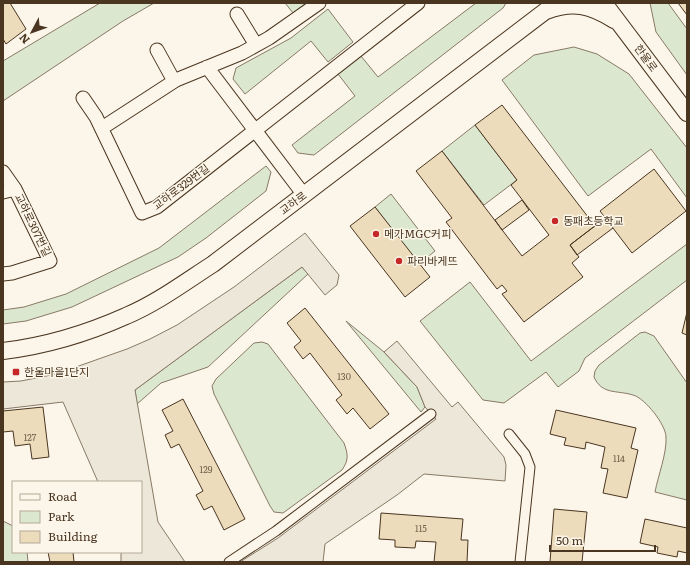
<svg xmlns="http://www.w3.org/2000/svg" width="690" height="565" font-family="Literata,'Noto Sans KR',serif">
<rect width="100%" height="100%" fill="#fbf6e9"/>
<!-- green -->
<path fill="#dce7d0" stroke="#887966" d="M100,3H154L123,21L3,101V61Z
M285,3H306L293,13Z
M476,3H506L503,8L314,155L298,153L292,145L355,96L338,74L361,56L378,77Z
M650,3H668L687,29V75L656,32Z
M328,9L353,42L328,62L311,41L245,94L233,79L236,68L291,38Z
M574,47L597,54L629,74L687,148V198L651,149L588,196L502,80L534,55Z
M475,125L517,180L484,205L442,151Z
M266,166L271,172L266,191L206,238L178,257L72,307L26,321L3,324V310L24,307L66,294L159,248Z
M391,194L435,251L419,264L375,207Z
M687,244V280L585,358L579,371L558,387L546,372L504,403L483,400L420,321L470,282L531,361Z
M302,267L308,274L208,367L161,383L137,404L135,390Z
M346,321L384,352L417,387L425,407L421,412Z
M645,332L654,336L687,383V500L655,492C658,476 667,453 666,437C666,425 645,398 633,395C617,390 602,395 594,377L595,371L599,365L640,333Z
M262,342L268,344L344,443C348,454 349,460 342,470L283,513L274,512L270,506L214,394L212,386L216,379L254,343Z
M3,521L13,526V552H27L28,562H3Z"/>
<!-- parking -->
<path fill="#ede7d9" stroke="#887966" d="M305,233L339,275L337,285L325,295L302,267L135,390L158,522L185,562H121V552H141V482H98L63,402L3,409V382L21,381L56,374L127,349L150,339L177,325L234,287Z
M397,341L452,407L458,402L504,457L506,465L505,481L424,474L397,495L325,544L323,562H240L278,538L436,419L425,407L417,387L384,352Z"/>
<!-- building -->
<path fill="#ecdcbc" stroke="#4a3520" d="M3,3H10L26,29L6,44L3,39Z
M678,3H687V15Z
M502,105L595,226L570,245L579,257L572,263L583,277L524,322L502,294L507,291L502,285L497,289L446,222L452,218L416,171L442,151L522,256L549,235L511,185L517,180L475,125Z
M654,169L686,211L632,253L600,211Z
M522,200L529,210L502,230L495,220Z
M375,207L430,277L405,297L350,226Z
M605,218L613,228L577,255L570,245Z
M305,308L389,414L370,429L353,408L347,414L336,400L342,395L310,353L303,359L294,347L301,341L287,323Z
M687,312V335L682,333Z
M183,399L245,519L224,530L212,506L204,510L196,495L203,491L179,444L171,448L165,435L173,431L162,410Z
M43,407L49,457L32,459L30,444L15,446L13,431L3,432V411Z
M556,410L636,428L631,448L638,450L627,498L603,493L608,469L601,468L605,447L586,442L585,449L564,445L566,438L550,434Z
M554,509L587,512L582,562H550Z
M381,513L463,519L461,540H468L467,562H434L436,542L416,541L415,548L395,547V540L379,539Z
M645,519L687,528V553L678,551L677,557L657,553L658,547L640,543Z
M48,552H73L74,562H50Z"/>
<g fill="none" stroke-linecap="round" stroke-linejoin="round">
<defs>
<path id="pedestrian" d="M509,434L525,454L530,467L520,562
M229,562L276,531L431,414"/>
<path id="minor" d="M237,14L256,45
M157,50L174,81
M207,67L304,195
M83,98L96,117L142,213L157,207L418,3
M102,128L176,80L242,53L269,38L319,3
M3,172L15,189L50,261L12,273L3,274
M3,192L15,189"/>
<path id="tertiary" d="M604,3L687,113
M546,11C573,1 590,5 614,20
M3,351C45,346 88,333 126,316C157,303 185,282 213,264L556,3"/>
</defs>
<!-- pedestrian casing -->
<use href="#pedestrian" stroke="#4a3520" stroke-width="11"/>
<!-- minor casing -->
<use href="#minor" stroke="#4a3520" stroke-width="15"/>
<!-- tertiary casing -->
<use href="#tertiary" stroke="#4a3520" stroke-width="18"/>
<!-- pedestrian -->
<use href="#pedestrian" stroke="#fbf6e9" stroke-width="9"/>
<!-- minor -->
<use href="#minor" stroke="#fbf6e9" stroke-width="13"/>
<!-- tertiary -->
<use href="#tertiary" stroke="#fbf6e9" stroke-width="16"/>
</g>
<!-- markers -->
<g fill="#c62828" stroke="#fbf6e9" stroke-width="1.5">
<circle cx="555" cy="221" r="4"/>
<circle cx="376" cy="234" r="4"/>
<circle cx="399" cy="261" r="4"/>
<rect x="12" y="368" width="8" height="8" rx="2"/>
</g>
<g text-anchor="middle" stroke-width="3" stroke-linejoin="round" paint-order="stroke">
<!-- number labels -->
<g font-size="9" fill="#725f47">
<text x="344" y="380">130</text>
<text x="30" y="441">127</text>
<text x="619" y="462">114</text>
<text x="206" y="473">129</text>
<text x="421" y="532">115</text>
</g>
<!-- street labels -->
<g font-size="11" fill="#4a3520" stroke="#fbf6e9">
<text transform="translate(646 58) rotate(53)" y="4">한울로</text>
<text transform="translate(181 187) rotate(-37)" y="4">교하로329번길</text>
<text transform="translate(293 203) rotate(-37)" y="4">교하로</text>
<text transform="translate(33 225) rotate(64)" y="4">교하로307번길</text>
</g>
<!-- poi labels -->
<g font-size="11" fill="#4a3520" stroke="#fbf6e9" text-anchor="start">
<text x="563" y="225">동패초등학교</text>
<text x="384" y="238">메가MGC커피</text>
<text x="407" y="265">파리바게뜨</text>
<text x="24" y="376">한울마을1단지</text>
</g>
</g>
<!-- border -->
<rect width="690" height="565" fill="none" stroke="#4a3520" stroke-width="8"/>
<!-- legend -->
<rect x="12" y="481" width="130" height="72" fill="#fbf6e9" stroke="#b4a999"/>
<rect x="20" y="494" width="20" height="6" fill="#fbf6e9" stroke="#b4a999"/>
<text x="48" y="501" font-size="12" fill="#4a3520">Road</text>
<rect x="20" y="511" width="20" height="12" fill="#dce7d0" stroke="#b4a999"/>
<text x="48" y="521" font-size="12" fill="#4a3520">Park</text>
<rect x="20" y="531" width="20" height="12" fill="#ecdcbc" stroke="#b4a999"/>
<text x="48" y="541" font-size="12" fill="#4a3520">Building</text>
<!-- north arrow -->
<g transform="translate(32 32) rotate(229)" stroke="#fbf6e9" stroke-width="3" paint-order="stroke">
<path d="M0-3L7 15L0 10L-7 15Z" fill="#4a3520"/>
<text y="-6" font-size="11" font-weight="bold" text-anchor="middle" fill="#4a3520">N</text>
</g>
<!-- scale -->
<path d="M550 545v6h105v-6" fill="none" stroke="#4a3520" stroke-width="2"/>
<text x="556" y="545" font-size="12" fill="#4a3520" stroke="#fbf6e9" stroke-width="3" paint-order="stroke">50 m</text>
</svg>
